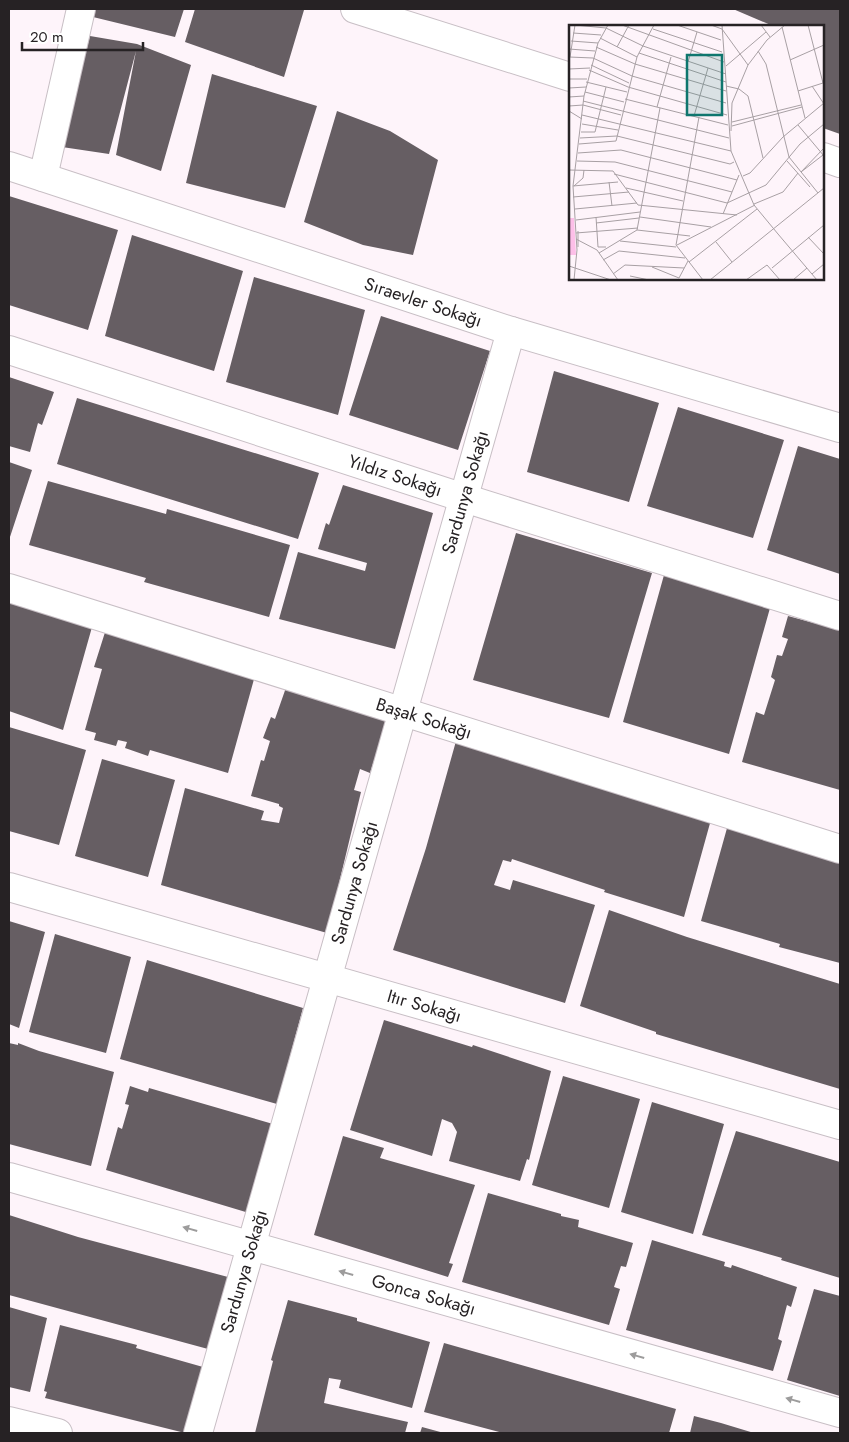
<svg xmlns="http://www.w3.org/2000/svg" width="849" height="1442" font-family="Jost,sans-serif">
<rect width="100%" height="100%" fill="#fef4fa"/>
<!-- building -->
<path fill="#665e63" d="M95,9H184L175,37L93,17Z
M195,9L304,10L284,77L185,42Z
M733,9H840V134L823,128V26H773Z
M90,36L137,44L191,65L161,171L116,155L136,51L109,154L62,147Z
M212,74L317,106L285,208L186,183Z
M337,111L390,131L438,160L413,255L363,245L304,222Z
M9,196L118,230L88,330L9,305Z
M132,235L243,271L214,371L105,336Z
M254,277L365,310L338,415L226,382Z
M381,316L490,351L458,450L349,415Z
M554,371L659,403L629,502L527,472Z
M9,377L54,392L42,425L38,423L30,452L9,446Z
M77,398L319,473L298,539L57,464Z
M678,407L784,440L753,538L647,506Z
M798,446L840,459V574L767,550Z
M9,462L32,470L9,540Z
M48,481L166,514L167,509L290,545L269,617L144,582L146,578L29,545Z
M343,485L433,513L395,649L279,619L298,552L365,571L367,563L318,549L326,523L329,525Z
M516,533L652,573L609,718L473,680Z
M664,575L770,608L729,754L623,722Z
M9,595L94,620L63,730L9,711Z
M788,616L840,630V790L742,762L756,712L764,715L775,680L771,677L777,655L782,656L788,639L782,637Z
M107,626L256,672L228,773L150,750L148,756L125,748L127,742L118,740L116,746L94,740L96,733L85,730L102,669L94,667Z
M289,679L387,720L370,773L360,769L354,790L361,792L327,933L161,885L185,788L264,811L261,820L279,823L283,808L279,806V804L251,796L261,760L264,761L270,741L263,738L271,717L275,719Z
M9,727L86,750L59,845L9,831Z
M458,734L712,816L684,917L604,892L605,890L512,859L511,862L503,860L494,885L510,890L513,880L595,905L565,1003L393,950L426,848Z
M102,759L175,780L148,877L75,856Z
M729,821L840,858V963L779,947L780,944L701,921Z
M609,910L687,937L840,984V1089L656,1034V1032L580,1006Z
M9,921L45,932L19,1028L9,1024Z
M55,934L131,957L106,1053L29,1032Z
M147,960L303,1008L277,1104L120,1059Z
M384,1020L472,1047L473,1045L551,1071L529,1160L527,1159L520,1181L449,1161L457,1132L452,1123L442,1119L432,1156L350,1130Z
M9,1043L18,1045V1043L39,1051L114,1072L91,1166L9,1144Z
M563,1076L640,1099L609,1208L532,1185Z
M130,1086L148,1092L149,1088L273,1124L249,1213L106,1170L118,1127L122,1129L129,1105L125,1104Z
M652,1102L724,1124L693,1234L621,1212Z
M736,1131L840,1162V1278L781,1260L782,1258L702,1235Z
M343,1136L384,1148L380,1158L475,1185L449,1263L453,1264L448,1277L314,1235Z
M488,1193L561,1214V1216L579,1220L578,1227L633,1243L626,1267L621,1266L614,1287L620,1289L609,1325L462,1282Z
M9,1215L78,1237L228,1277L208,1349L9,1295Z
M652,1240L725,1262L724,1266L731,1268L732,1265L797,1287L791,1307L787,1305L778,1339L782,1341L773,1371L626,1330Z
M814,1289L840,1296V1396L787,1380Z
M288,1300L357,1318V1321L430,1342L412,1408L339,1388L341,1380L329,1378L324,1403L408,1422L405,1433H255L273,1361L271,1360Z
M9,1307L47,1318L30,1392L9,1387Z
M60,1325L137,1345L136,1348L203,1367L185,1433L45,1398L47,1392L44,1391Z
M444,1343L676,1409L669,1433H503L424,1412Z
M694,1416L721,1423L754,1433H690Z
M422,1427L444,1433H420Z"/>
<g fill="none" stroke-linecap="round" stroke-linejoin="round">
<defs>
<g id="minor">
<path d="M355,9L570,77"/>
<path d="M823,157L840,163"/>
<path id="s1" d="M9,166L511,331L840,428"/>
<path d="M43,177L81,9"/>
<path id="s2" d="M9,350L464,498L840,616"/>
<path id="s3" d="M9,588L840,849"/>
<path id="s4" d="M9,887L840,1125"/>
<path id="s5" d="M9,1177L840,1413"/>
<path d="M9,1421L58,1433"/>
<path id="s6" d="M198,1433L511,331"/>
</g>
</defs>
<!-- minor casing -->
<use href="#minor" stroke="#c8bfc5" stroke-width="30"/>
<!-- minor -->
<use href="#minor" stroke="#fff" stroke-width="28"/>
</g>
<!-- one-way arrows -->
<defs><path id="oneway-solid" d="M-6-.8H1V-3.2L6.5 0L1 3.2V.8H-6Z" transform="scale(1.25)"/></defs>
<g fill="#9d9c9c">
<use href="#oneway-solid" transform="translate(190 1229) rotate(-164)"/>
<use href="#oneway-solid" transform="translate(346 1273) rotate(-164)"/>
<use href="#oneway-solid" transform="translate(637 1356) rotate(-164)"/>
<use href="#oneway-solid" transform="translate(793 1400) rotate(-164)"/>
</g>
<g text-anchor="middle" stroke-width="5" stroke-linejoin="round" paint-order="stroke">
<!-- street labels -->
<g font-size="18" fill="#262224" stroke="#fff">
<text dy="6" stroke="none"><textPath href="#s1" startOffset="436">Sıraevler Sokağı</textPath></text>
<text dy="6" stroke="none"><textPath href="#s2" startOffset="406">Yıldız Sokağı</textPath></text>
<text dy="6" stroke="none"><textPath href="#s6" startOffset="978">Sardunya Sokağı</textPath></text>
<text dy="6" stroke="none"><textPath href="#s3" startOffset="435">Başak Sokağı</textPath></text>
<text dy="6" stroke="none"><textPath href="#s6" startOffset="572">Sardunya Sokağı</textPath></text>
<text dy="6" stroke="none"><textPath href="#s4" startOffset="432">Itır Sokağı</textPath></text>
<text dy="6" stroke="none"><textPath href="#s6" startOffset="168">Sardunya Sokağı</textPath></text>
<text dy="6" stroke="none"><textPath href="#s5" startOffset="431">Gonca Sokağı</textPath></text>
</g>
</g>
<!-- overview -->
<g transform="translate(569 25)">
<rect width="255" height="255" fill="#fef4fa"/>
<path d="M0,193H5L7,230H0Z" fill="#fdbfe8"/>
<path fill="none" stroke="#a8a0a4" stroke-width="1" d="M6,0L37,3L74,21L157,49M53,0L155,37M108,0L152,15M142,0L153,4L179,40M153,0L162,126L185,180L209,209M192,0L201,12M239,0L254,58M213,2L236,93M84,4L153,27M4,8L32,10M31,13L68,32M2,16L29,18M27,22L66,39L157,66M48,22L60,0M0,24L26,26M189,26L197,39L220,132L249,168M70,28L85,0M0,32L24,33L63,51L157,78M1,32L6,0M68,32L70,28L157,57M221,35L255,20M119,37L128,7M22,40L60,58M157,41L197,7M0,44L21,43M20,45L59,62L158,90M0,54H18M17,57L58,67M157,61L170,64L179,71L194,133M243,61L255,79M0,63L17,62M229,66L254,58M16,67L55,77M0,72L15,71M56,74L159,100M14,76L160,113M0,81L14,80L52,90M88,82L102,32M0,86L13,94M13,90L162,126M125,91L139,43M130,92L107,220L134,255M163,97L232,80M13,99L49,105M229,100L255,131M163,101L233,82M162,106L163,78L179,40L198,15L216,0M12,107H26L37,62M11,113L48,111L161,139L165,137M10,119L47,116L68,32M9,128L52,125L168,155M8,136L46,137L163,167M218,136L241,162M0,145L44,146L69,180L168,190M232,147L255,123M232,147L254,130M45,149L158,178L197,160L231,119L255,99M174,151L181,148L214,112L255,78M40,157L43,181M4,161L49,157M5,161L14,153L15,145M57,163L114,176M4,172L60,167M185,179L214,167L229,148M6,184L68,178M154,189L170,150M27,192L29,222H37M71,192L142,202M7,195L71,187M27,198L70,193M68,205L121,211M9,206V222M7,208L69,203M209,209L248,255M239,212L255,229M7,214L28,225L49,255M51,216L107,222M147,217L163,237M108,220L186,180M30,228L68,205L91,83M34,235L50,226L116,233M120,237L188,184M0,241L42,255M83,242L110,253M203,243L255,200M44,249L56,240L115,243M243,249L255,239M61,251L80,255M110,253L119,236M5,255L8,225L4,161L15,71L29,18L39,0M141,255L255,163M177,255L198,240L211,255M224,255L238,243"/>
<path fill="#0f766e" fill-opacity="0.15" stroke="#0f766e" stroke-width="2.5" d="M118,30H153V90H118Z"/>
<rect width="255" height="255" fill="none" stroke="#262224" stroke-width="2.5"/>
</g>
<!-- border -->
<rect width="849" height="1442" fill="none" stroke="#262224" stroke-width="20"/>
<!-- scale -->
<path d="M22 42v8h121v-8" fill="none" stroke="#262224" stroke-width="2.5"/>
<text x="30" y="42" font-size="15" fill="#262224" stroke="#ffffff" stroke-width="4" paint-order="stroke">20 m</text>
</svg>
